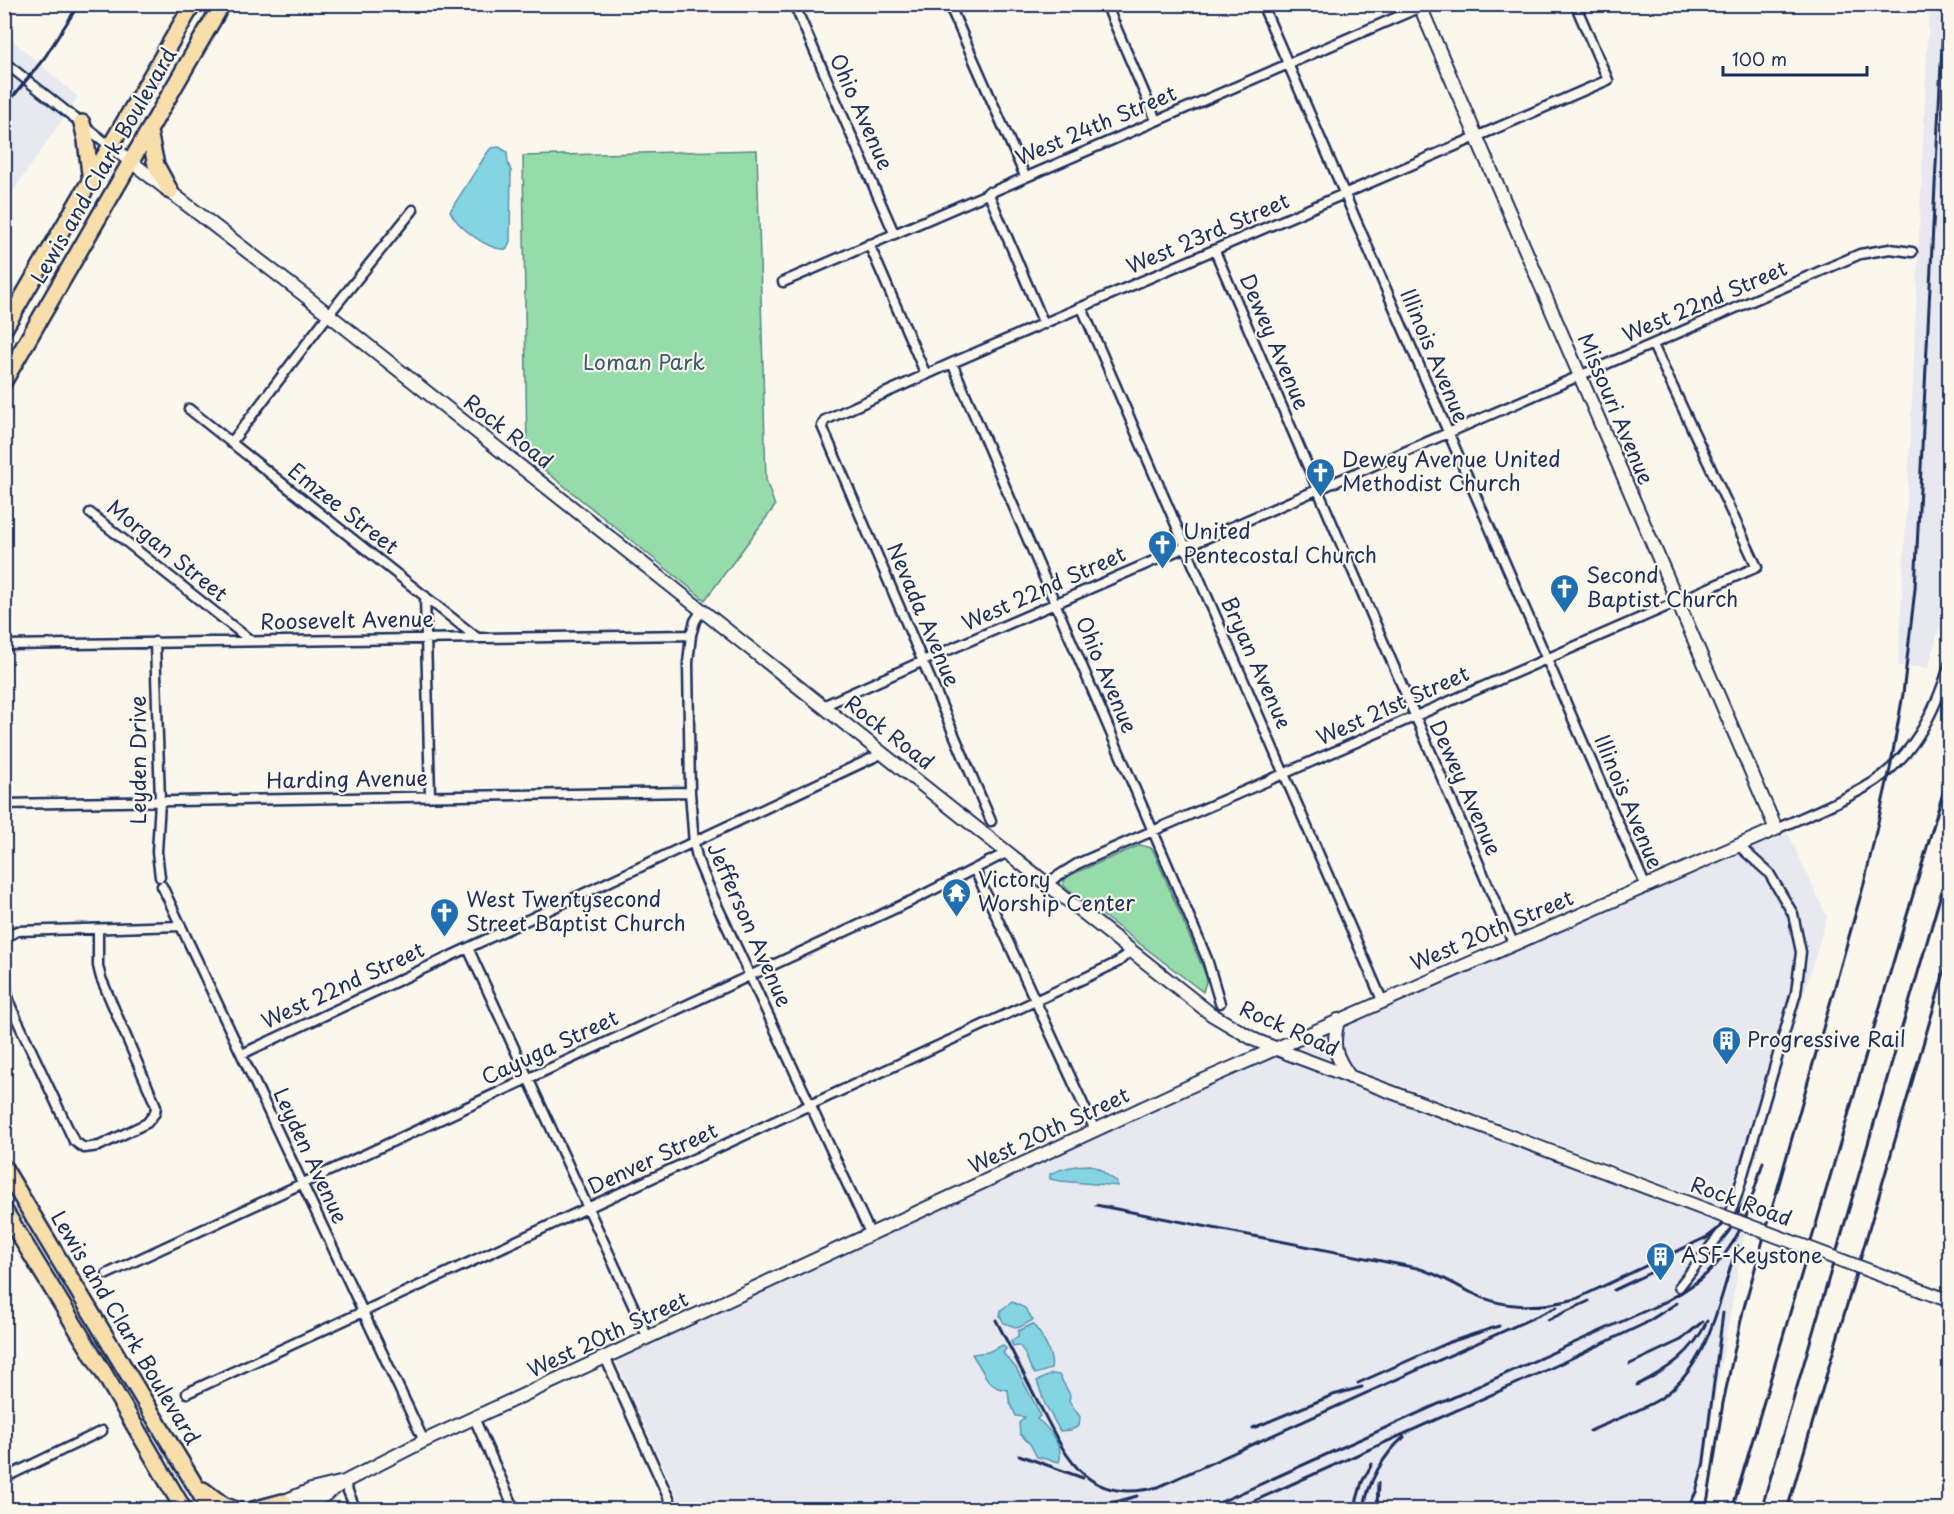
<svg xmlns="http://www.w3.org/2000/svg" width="1954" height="1514" font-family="'Playpen Sans',sans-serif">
<rect width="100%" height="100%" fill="#fbf7ec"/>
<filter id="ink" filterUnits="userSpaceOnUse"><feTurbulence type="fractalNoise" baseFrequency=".0167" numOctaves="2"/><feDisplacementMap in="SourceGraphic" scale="12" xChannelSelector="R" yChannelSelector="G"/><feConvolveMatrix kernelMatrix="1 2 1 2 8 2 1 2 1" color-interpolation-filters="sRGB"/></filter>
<g filter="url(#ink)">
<!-- built -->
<path fill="#e8e9f0" d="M1929,5H1950V590L1928,668L1898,666L1910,445Z
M5,34L78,97L5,203L4,34Z
M1788,833L1827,917L1739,1212L1296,1047Z
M1276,1057L1745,1232L1695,1509H682L616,1361L1012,1176Z"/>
<!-- green -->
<path fill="#95dcaa" stroke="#588684" stroke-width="1.5" d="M757,150L766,480L775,506L705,600L527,456L523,156Z
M1140,845L1151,848L1154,852L1207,978L1203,992L1063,885L1064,881L1068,876Z"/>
<!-- water -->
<path fill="#85d4e3" stroke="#5b92ae" stroke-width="1.5" d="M499,147L507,152L508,163L511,171L510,241L507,249C490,252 457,227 450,211L487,153L491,148Z
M1091,1165C1101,1168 1106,1176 1116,1181L1118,1186L1060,1181L1050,1179V1174C1062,1168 1077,1165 1091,1165Z
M1012,1302L1025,1308L1033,1320L1018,1328L1004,1323L1000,1316L1001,1310Z
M1033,1324C1042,1335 1054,1356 1051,1369L1035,1374C1027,1365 1027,1351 1018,1345L1013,1346L1011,1341L1018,1336V1331Z
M1003,1345L1006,1349L1003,1353L1016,1368L1038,1410L1040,1416L1037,1419C1048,1427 1065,1448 1059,1462L1037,1457L1030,1444L1020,1434L1019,1423L1025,1417L1016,1416L1009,1400L1008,1390L998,1388L989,1382L972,1354L988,1352Z
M1052,1374L1059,1375L1070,1395L1069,1401L1080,1417L1079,1426L1071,1430L1060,1431L1045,1404L1037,1381Z"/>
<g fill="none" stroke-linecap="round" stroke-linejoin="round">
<defs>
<path id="street" d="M794,4L894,233
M949,4L1025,176
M1106,4L1156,120
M1262,4L1646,887
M4,62L111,147
M988,192L1044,324
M869,244L926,375
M1215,251L1513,943
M783,282L1425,5
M1082,308L1382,1000
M952,363L1174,880L1207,959L1220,1003
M189,409L476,637
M231,443L329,314L413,210
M90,513L250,640
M425,596L430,796
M702,610L695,621L691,635L688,663L690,792L694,844L698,861L715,901L871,1235
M155,642L160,801L157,852L160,877
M4,645L691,635
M823,706L923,661L1860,254L1890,249L1912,252
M4,804L690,792
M991,821L822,426L825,420L952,363L1608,80L1575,4
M1776,829C1805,816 1836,804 1864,788C1911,762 1935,713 1950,663
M975,870L1095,1130
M1047,883L1077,864L1757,567L1653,345
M162,886L424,1441
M4,942L8,936L17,931L181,926
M468,948L648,1338
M4,960L7,993L11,1007L74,1141L84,1148L99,1146L147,1123L155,1113L156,1106L101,978L98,966V929
M242,1054L883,753
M107,1274L911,901L1008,852
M1679,1287L1725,1228L1737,1195L1796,993L1801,952L1793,914L1769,873L1739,846
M605,1357L674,1510
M187,1393L1087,977L1118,962L1131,950
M474,1418L515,1510
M4,1478L102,1431
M344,1482L356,1510"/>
<path id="secondary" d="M112,147L308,298L1211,1014L1255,1040L1292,1055L1461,1118
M1338,1020C1332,1046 1334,1055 1350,1077
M275,1505L311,1490L340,1483
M295,1510L322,1497L344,1482L424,1441L1186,1088L1776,829L1419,4"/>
<path id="highway" d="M82,123L86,140L91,182
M149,132L156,165L170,191
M4,329L193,4
M4,381L222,4
M4,1168L210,1510
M4,1210L102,1370L184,1510
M203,1490L223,1505L236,1510
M253,1510L283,1502"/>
</defs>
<!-- street casing -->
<use href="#street" stroke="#1b2f5e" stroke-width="13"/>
<!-- secondary casing -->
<use href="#secondary" stroke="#1b2f5e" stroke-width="16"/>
<!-- highway casing -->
<use href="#highway" stroke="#1b2f5e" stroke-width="20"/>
<!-- street -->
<use href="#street" stroke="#fbf7ec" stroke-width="8"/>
<!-- secondary -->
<use href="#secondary" stroke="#fbf7ec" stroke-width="12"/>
<!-- highway -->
<use href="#highway" stroke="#f8deab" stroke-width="15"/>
<!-- rail -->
<path stroke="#1b2f5e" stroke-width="3" d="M4,108L45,57L79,4
M1096,1205L1417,1268C1441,1275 1451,1283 1472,1293C1506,1310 1540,1308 1576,1299L1711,1235
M1744,1223L1763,1162
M1705,1239L1738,1213L1746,1201
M1614,1290L1654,1271
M996,1320C1010,1347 1024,1375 1038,1402C1066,1457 1086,1506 1158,1487L1557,1307
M1548,1320L1589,1301
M1630,1364L1681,1340L1702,1322
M1358,1383L1450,1342L1499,1326
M1637,1385C1667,1370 1693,1353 1707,1321
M1253,1428L1333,1395L1362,1387
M1590,1431C1612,1421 1637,1412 1658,1400C1710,1367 1719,1299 1737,1246
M1019,1455L1083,1478
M1703,1468L1723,1313
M1069,1510L1119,1501L1137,1496
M1203,1510L1665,1302C1707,1279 1729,1258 1747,1214
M1234,1510L1551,1368L1644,1324L1677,1303
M1354,1510L1362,1482L1372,1464
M1364,1510C1367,1483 1384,1454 1404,1437
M1377,1510L1378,1483
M1687,1510L1696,1492L1704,1462
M1706,1510L1723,1403L1743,1311L1865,880L1890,769L1903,694L1915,589L1944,4
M1732,1510L1950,769
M1761,1510L1950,863
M1787,1510L1950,952"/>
<defs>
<path id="secondary-bridge" d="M1461,1118L1950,1301"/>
</defs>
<!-- secondary-bridge casing -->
<use href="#secondary-bridge" stroke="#1b2f5e" stroke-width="16" stroke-linecap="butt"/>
<!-- secondary-bridge -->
<use href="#secondary-bridge" stroke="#fbf7ec" stroke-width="12"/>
</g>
</g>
<!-- icons -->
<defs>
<symbol id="church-pin" viewBox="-11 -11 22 30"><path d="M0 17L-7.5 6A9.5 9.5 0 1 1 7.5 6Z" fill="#1f6fb2" stroke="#fbf7ec"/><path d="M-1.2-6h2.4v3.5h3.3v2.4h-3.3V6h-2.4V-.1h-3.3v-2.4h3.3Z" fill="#fff"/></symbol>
<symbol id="temple-pin" viewBox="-11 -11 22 30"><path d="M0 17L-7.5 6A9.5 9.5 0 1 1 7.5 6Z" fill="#1f6fb2" stroke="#fbf7ec"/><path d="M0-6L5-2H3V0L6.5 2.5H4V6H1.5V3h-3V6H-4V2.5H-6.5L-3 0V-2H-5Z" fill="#fff"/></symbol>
<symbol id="building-pin" viewBox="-11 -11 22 30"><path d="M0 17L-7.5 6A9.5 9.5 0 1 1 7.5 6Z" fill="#1f6fb2" stroke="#fbf7ec"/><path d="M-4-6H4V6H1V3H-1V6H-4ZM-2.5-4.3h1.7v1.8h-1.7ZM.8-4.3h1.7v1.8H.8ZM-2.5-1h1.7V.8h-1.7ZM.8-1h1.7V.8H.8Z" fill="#fff"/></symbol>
</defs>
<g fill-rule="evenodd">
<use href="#church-pin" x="1304" y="456" width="33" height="45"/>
<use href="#church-pin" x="1146" y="528" width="33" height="45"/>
<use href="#church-pin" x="1548" y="572" width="33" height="45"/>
<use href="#temple-pin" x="940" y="876" width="33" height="45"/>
<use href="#church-pin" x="428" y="896" width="33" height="45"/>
<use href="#building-pin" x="1710" y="1024" width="33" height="45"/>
<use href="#building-pin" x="1644" y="1240" width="33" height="45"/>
</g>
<g text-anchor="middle" stroke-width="4.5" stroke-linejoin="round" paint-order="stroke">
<!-- street labels -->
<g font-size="21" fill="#1b2f5e" stroke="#fbf7ec">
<text transform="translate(861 112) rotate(66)" y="7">Ohio Avenue</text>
<text transform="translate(1096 126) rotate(-23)" y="7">West 24th Street</text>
<text transform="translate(104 166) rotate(-60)" y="7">Lewis and Clark Boulevard</text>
<text transform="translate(1208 234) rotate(-23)" y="7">West 23rd Street</text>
<text transform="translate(1705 302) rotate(-23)" y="7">West 22nd Street</text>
<text transform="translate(1274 342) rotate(67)" y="7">Dewey Avenue</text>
<text transform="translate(1434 356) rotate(67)" y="7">Illinois Avenue</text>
<text transform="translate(1615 409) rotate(67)" y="7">Missouri Avenue</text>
<text transform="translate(508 432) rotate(38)" y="7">Rock Road</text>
<text transform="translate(343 509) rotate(38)" y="7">Emzee Street</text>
<text transform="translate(167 551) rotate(39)" y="7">Morgan Street</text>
<text transform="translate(1044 589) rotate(-24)" y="7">West 22nd Street</text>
<text transform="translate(923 615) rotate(67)" y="7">Nevada Avenue</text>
<text transform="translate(347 621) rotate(-1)" y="7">Roosevelt Avenue</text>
<text transform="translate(1256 663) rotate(66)" y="7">Bryan Avenue</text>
<text transform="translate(1106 675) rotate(67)" y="7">Ohio Avenue</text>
<text transform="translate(1393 706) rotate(-24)" y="7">West 21st Street</text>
<text transform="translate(889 733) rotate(38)" y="7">Rock Road</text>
<text transform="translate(139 760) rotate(-90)" y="7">Leyden Drive</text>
<text transform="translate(347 780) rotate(-1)" y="7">Harding Avenue</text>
<text transform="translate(1465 788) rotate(66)" y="7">Dewey Avenue</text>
<text transform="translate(1628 802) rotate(67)" y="7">Illinois Avenue</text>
<text transform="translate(749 925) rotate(66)" y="7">Jefferson Avenue</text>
<text transform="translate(1492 931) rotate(-23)" y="7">West 20th Street</text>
<text transform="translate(343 986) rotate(-25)" y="7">West 22nd Street</text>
<text transform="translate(1289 1029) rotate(24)" y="7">Rock Road</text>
<text transform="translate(550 1048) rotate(-25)" y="7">Cayuga Street</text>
<text transform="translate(1049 1131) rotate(-25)" y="7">West 20th Street</text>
<text transform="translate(310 1156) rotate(65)" y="7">Leyden Avenue</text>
<text transform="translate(653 1159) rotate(-25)" y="7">Denver Street</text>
<text transform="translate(1741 1202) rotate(20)" y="7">Rock Road</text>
<text transform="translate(125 1328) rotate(59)" y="7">Lewis and Clark Boulevard</text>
<text transform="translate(608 1335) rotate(-25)" y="7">West 20th Street</text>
</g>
<!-- park labels -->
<g font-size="21" fill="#3a5a71" stroke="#fbf7ec">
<text x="644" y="370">Loman Park</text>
</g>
<!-- poi labels -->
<g font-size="21" fill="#1b2f5e" stroke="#fbf7ec" text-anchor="start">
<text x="1342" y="467">Dewey Avenue United<tspan x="1342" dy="24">Methodist Church</tspan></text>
<text x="1183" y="539">United<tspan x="1183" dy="24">Pentecostal Church</tspan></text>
<text x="1586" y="583">Second<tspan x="1586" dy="24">Baptist Church</tspan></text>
<text x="978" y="887">Victory<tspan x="978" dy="24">Worship Center</tspan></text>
<text x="466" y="907">West Twentysecond<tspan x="466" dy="24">Street Baptist Church</tspan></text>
<text x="1747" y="1047">Progressive Rail</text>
<text x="1681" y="1263">ASF-Keystone</text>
</g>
</g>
<!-- margin -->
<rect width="1954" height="1514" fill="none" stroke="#fbf7ec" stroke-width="24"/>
<rect x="12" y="12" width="1930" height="1490" fill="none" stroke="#1b2f5e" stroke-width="2" filter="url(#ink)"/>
<!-- scale -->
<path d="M1723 66v9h144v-9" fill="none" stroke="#1b2f5e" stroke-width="3"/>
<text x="1732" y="66" font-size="18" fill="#1b2f5e" stroke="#fbf7ec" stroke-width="4.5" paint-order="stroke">100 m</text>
</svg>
